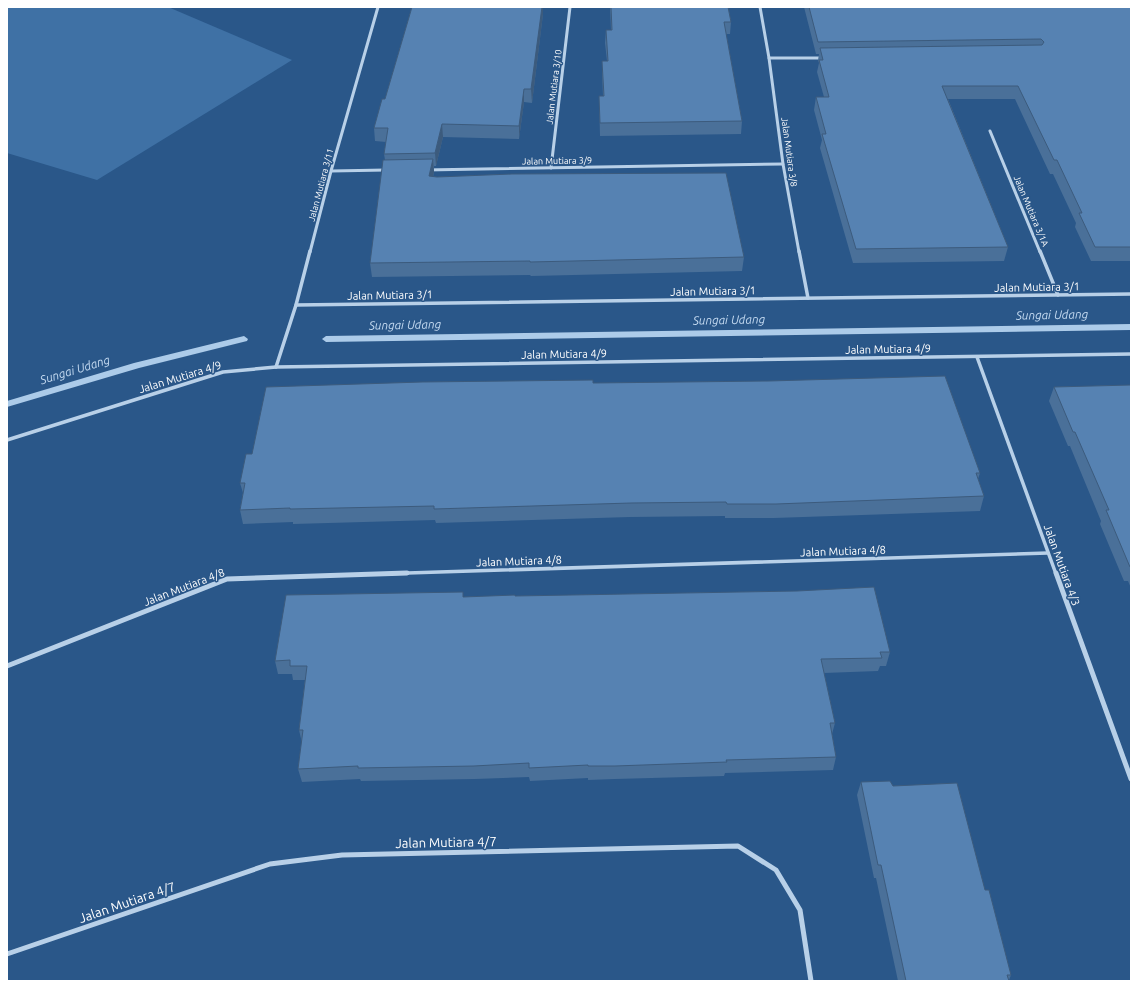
<svg xmlns="http://www.w3.org/2000/svg" width="1138" height="988" font-family="Ubuntu,sans-serif">
<style>
.green{fill:#3f71a5}
.lines{fill:none;stroke-linecap:round;stroke-linejoin:round}
.stream{fill:#accbe9;fill-rule:evenodd}
.street-far2{stroke:#b8d0e8;stroke-width:3}
.street-far1{stroke:#b8d0e8;stroke-width:3.5}
.street{stroke:#b8d0e8;stroke-width:5}
.wall{fill:#4a7099}
.shaded-wall{fill:#3c5b7d}
.building{fill:#5682b2;stroke:#3c5b7d}
.labels{text-anchor:middle;stroke-width:3;stroke-linejoin:round;paint-order:stroke}
.far-street-label{font-size:9px;fill:#fff;stroke:#2a5789}
.street-label{font-size:11px;fill:#fff;stroke:#2a5789}
.water-label{font-size:12px;font-style:italic;fill:#c3d9f0;stroke:#2a5789}
.near-street-label{font-size:13px;fill:#fff;stroke:#2a5789}
</style>
<rect width="100%" height="100%" fill="#2a5789"/>
<path class="green" d="M7 7H168L292 60 97 180 7 153Z"/>
<g class="lines">
<g class="stream">
<path d="M1131 324V330L326 342 322 339 326 336Z"/>
<path d="M244 336 248 339 247 341 139 368 7 407V401L134 363Z"/>
</g>
<g class="street-far2">
<path d="M760 7 769 58 783 164 799 252"/>
<path d="M769 58H824"/>
<path d="M990 131 1040 252"/>
<path d="M551 168 570 7"/>
<path d="M425 170 783 164"/>
<path d="M331 171 386 170"/>
<path d="M310 252 331 171 378 7"/>
</g>
<g class="street-far1">
<path d="M799 251 808 298"/>
<path d="M1040 251 1058 295"/>
<path d="M296 305 1131 294"/>
<path d="M977 357 1056 574"/>
<path d="M276 367 296 305 310 251"/>
<path d="M7 440 223 372 276 367 1131 354"/>
<path d="M376 574 1048 553"/>
</g>
<g class="street">
<path d="M1056 573 1131 779"/>
<path d="M7 666 227 579 407 573"/>
<path d="M7 954 270 864 342 855 738 846 776 870 800 910 811 981"/>
</g>
</g>
<g class="wall">
<path d="M412 7H543V14L532 103 524 102 519 139 443 137 436 166H434V172L433 177 744 257 742 271 531 276 530 275 372 277 370 263 385 160 384 154 386 142 375 141 374 128 385 99Z"/>
<path d="M610 7H728L731 22 730 34H726L742 121 741 134 600 136 599 96H603L602 73V61H607L605 43 606 30H611Z"/>
<path d="M804 7H1131V261H1091L1075 227 1076 223 1053 174H1050L1015 99H948L1008 247 1004 261 853 263 820 148 822 140 814 110 816 97H824L817 72 819 63 818 60 819 54H816Z"/>
<path d="M593 383 980 473 978 479 984 496 980 511 774 518H725V516L630 517 436 523 435 520 293 524V522L243 524 240 510 243 493 240 483 252 454Z"/>
<path d="M1131 385V588L1128 581H1124L1100 524 1101 521 1070 446H1068L1049 401 1054 387Z"/>
<path d="M515 596 890 652 886 666H880L878 671 824 673 835 723 832 734 836 757 833 770 725 773 724 776 615 779 588 780V778L530 781 529 777 475 779 361 781 360 779 302 782 298 769 302 743 299 730 305 680H293L292 674H278L275 661 463 597Z"/>
<path d="M861 782 893 786 985 890 1011 975 1009 980V981H898L876 878H874L857 795Z"/>
</g>
<g class="shaded-wall">
<path d="M541 7H543V14L532 103 531 89Z"/>
<path d="M524 89V102L519 139V126Z"/>
<path d="M442 124 443 137 436 166 435 153Z"/>
<path d="M433 159 434 172 430 190 429 176Z"/>
</g>
<g class="building">
<path d="M412 7H542L531 89H524L519 126 442 124 435 153 384 154 388 128H374L382 99H385Z"/>
<path d="M611 7H728L731 22H724L742 121 600 123 599 96H604L602 61H608L606 30H612Z"/>
<path d="M809 7H1131V247H1095L1079 213H1082L1057 160H1054L1018 86H942L1008 247 856 249 822 134H826L816 97H829L819 60H823L820 48 1042 45 1044 42 1041 39 818 42Z"/>
<path d="M433 159 429 176 437 177 512 174 726 173 744 257 530 262V261L370 263 383 160Z"/>
<path d="M945 376 980 473H976L984 496 776 504H727L726 502 631 503 434 509V506L290 509V508L240 510 245 483H240L246 454H252L266 387 422 382 593 380V383L769 381Z"/>
<path d="M1131 385V567H1130L1106 510H1109L1075 432H1073L1054 387Z"/>
<path d="M874 587 890 652H880L882 658 821 659 835 723H830L836 757 726 760 727 762 615 766H588V765L529 768V763L474 766 358 768V766L298 769 303 730H299L307 666H290V660L275 661 286 595 463 592V597L515 595V596L797 591Z"/>
<path d="M890 781 893 786 957 783 985 890H989L1011 975H1007L1009 981H906L881 865H878L861 782Z"/>
</g>
<g class="labels">
<g class="far-street-label">
<text transform="translate(554 87) rotate(-83)" y="3">Jalan Mutiara 3/10</text>
<text transform="translate(789 152) rotate(82)" y="3">Jalan Mutiara 3/8</text>
<text transform="translate(557 161) rotate(-1)" y="3">Jalan Mutiara 3/9</text>
<text transform="translate(321 185) rotate(-75)" y="3">Jalan Mutiara 3/11</text>
<text transform="translate(1031 211) rotate(67)" y="3">Jalan Mutiara 3/1A</text>
</g>
<g class="street-label">
<text transform="translate(1037 287) rotate(-1)" y="4">Jalan Mutiara 3/1</text>
<text transform="translate(713 291) rotate(-1)" y="4">Jalan Mutiara 3/1</text>
<text transform="translate(390 295) rotate(-1)" y="4">Jalan Mutiara 3/1</text>
<text transform="translate(888 349) rotate(-1)" y="4">Jalan Mutiara 4/9</text>
<text transform="translate(564 354) rotate(-1)" y="4">Jalan Mutiara 4/9</text>
<text transform="translate(180 377) rotate(-17)" y="4">Jalan Mutiara 4/9</text>
<text transform="translate(843 551) rotate(-2)" y="4">Jalan Mutiara 4/8</text>
<text transform="translate(519 561) rotate(-2)" y="4">Jalan Mutiara 4/8</text>
<text transform="translate(1062 565) rotate(70)" y="4">Jalan Mutiara 4/3</text>
<text transform="translate(184 587) rotate(-21)" y="4">Jalan Mutiara 4/8</text>
</g>
<g class="water-label">
<text transform="translate(1052 315) rotate(-1)" y="4">Sungai Udang</text>
<text transform="translate(729 320) rotate(-1)" y="4">Sungai Udang</text>
<text transform="translate(405 325) rotate(-1)" y="4">Sungai Udang</text>
<text transform="translate(75 370) rotate(-17)" y="4">Sungai Udang</text>
</g>
<g class="near-street-label">
<text transform="translate(446 842) rotate(-1)" y="5">Jalan Mutiara 4/7</text>
<text transform="translate(127 902) rotate(-19)" y="5">Jalan Mutiara 4/7</text>
</g>
</g>
<rect width="1138" height="988" fill="none" stroke="#ffffff" stroke-width="16"/>
</svg>
